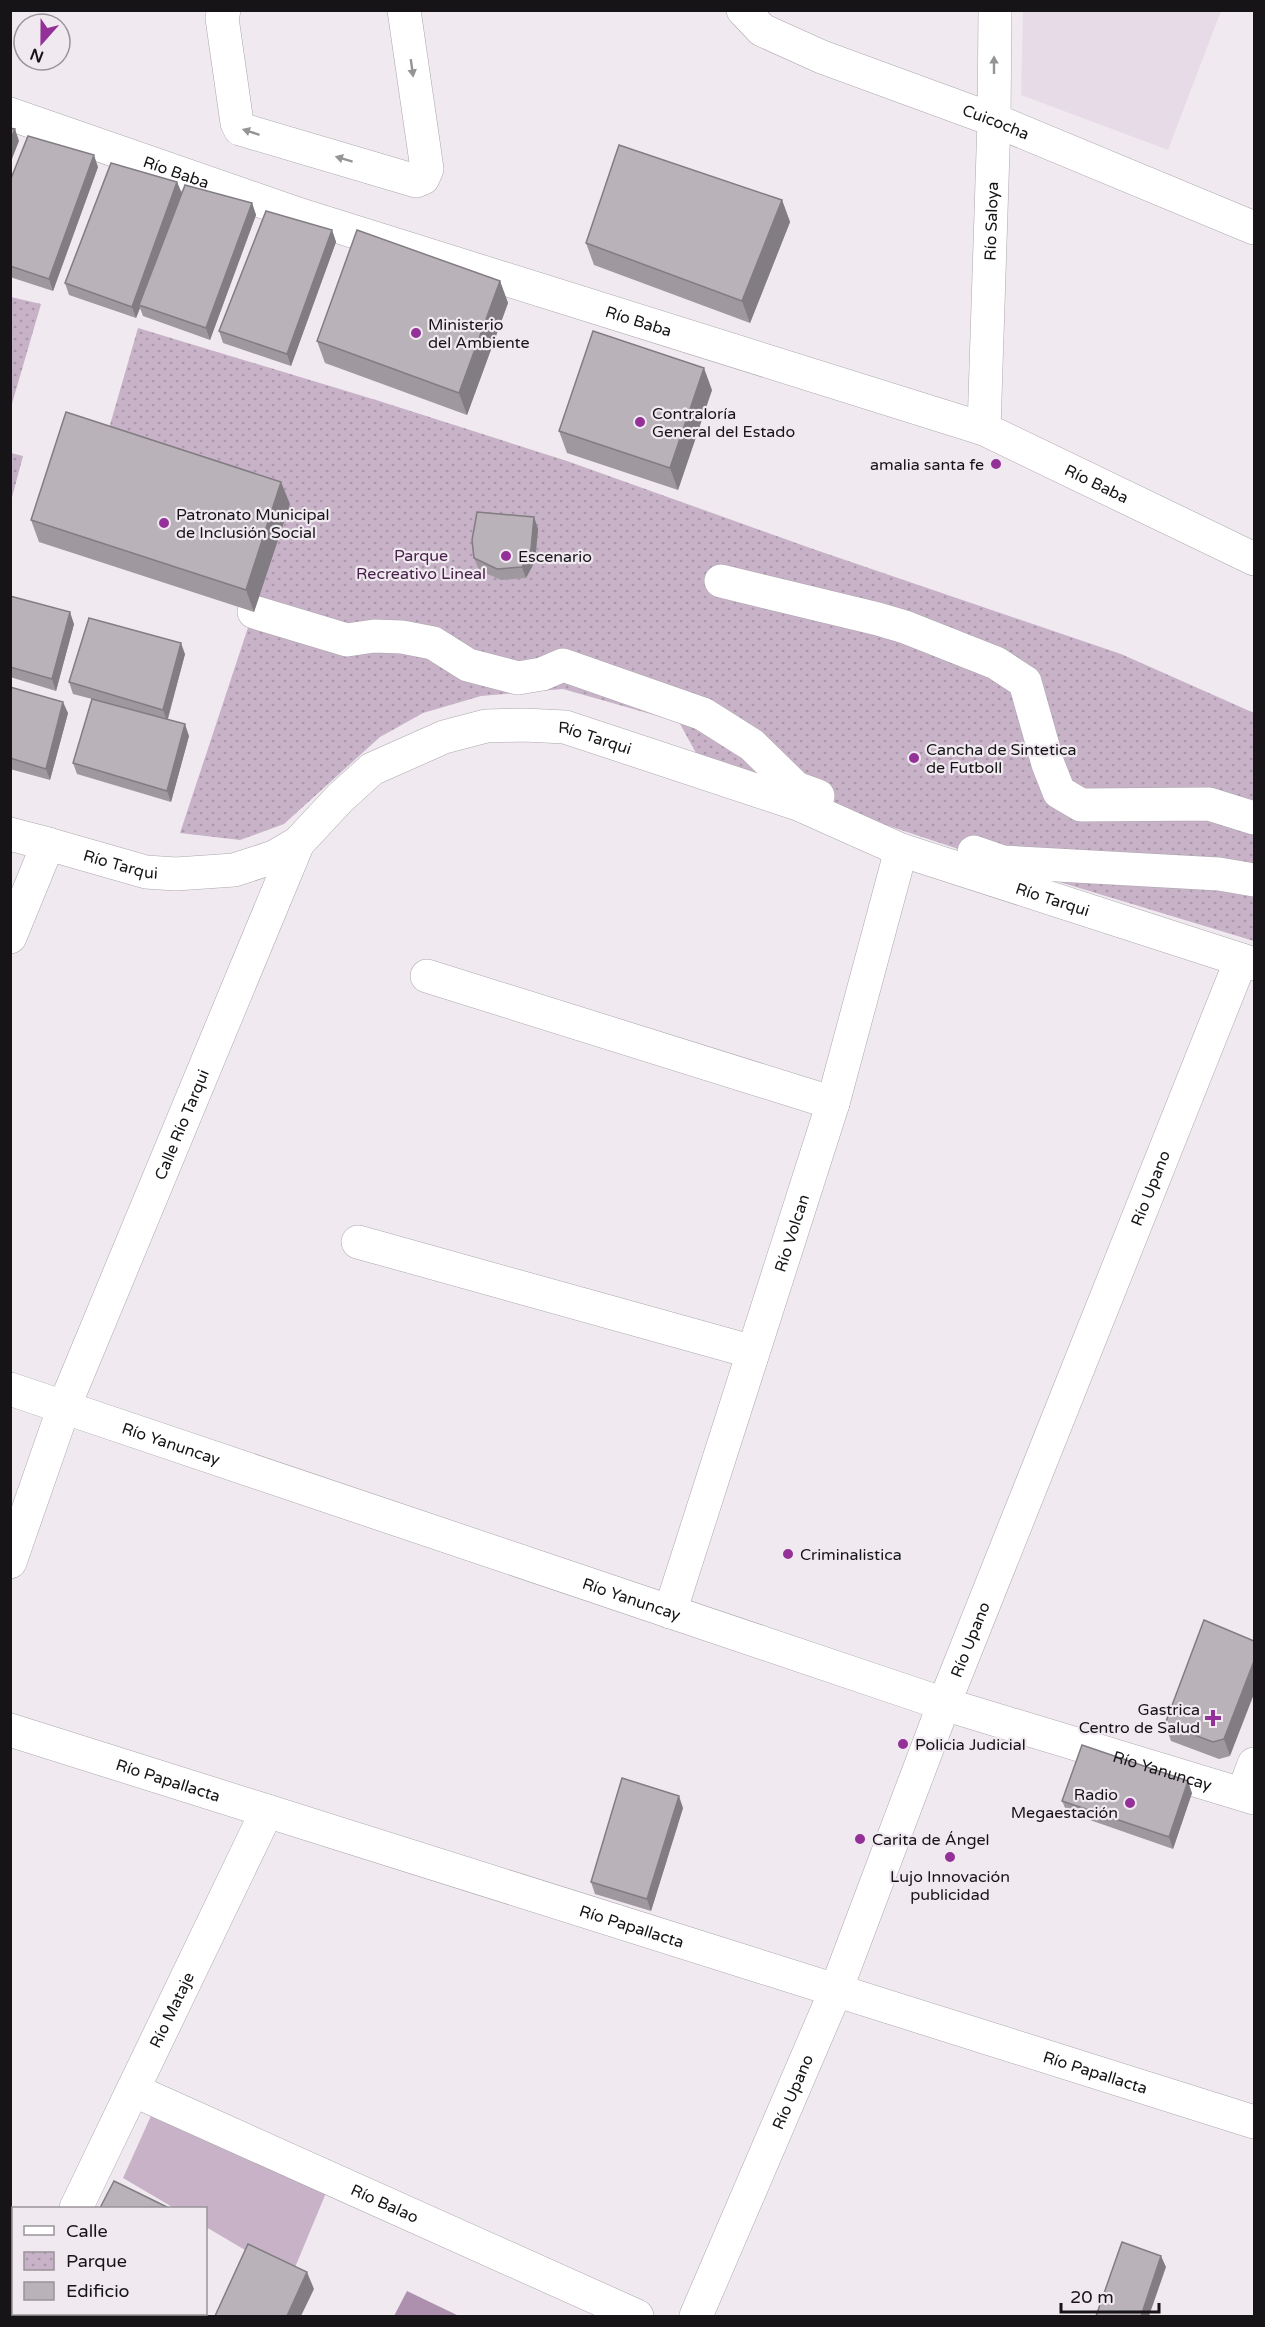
<svg xmlns="http://www.w3.org/2000/svg" width="1265" height="2327" font-family="'Varela Round',sans-serif">
<style>
.built{fill:#e8dbe8}
.grass{fill:#c7b2c7}
.park{fill:url(#park-dots)}
.water{fill:#ad90ae}
.lines{fill:none;stroke-linecap:round;stroke-linejoin:round}
.minor-casing{stroke:#ada7ad;stroke-width:34}
.minor{stroke:#fff;stroke-width:33}
.wall{fill:#9f999f}
.shaded-wall{fill:#827d82}
.building{fill:#b9b2b9;stroke:#827d82;stroke-width:1.5}
.oneway{fill:#969596}
.poi-dot{fill:#933198;stroke:#f0eaf0;stroke-width:2}
.labels{text-anchor:middle;stroke-width:4.5;stroke-linejoin:round;paint-order:stroke}
.street-label{font-size:16px;fill:#161416;stroke:#f0eaf0}
.poi-label{font-size:16px;fill:#161416;stroke:#f0eaf0;text-anchor:start}
.park-label{font-size:16px;fill:#482149;stroke:#f0eaf0}
</style>
<defs>
<pattern id="park-dots" width="8" height="8" patternUnits="userSpaceOnUse" patternTransform="scale(1.5)"><rect width="8" height="8" fill="#c7b2c7"/><path d="M2 2h.1M6 6h.1" fill="none" stroke="#aa98aa" stroke-width="1.8" stroke-linecap="round"/></pattern>
</defs>
<rect width="100%" height="100%" fill="#f0eaf0"/>
<path class="built" d="M1023 11H1221L1168 150 1021 95Z"/>
<path class="grass" d="M155 2107 326 2193 291 2277 206 2227V2208H174L123 2178Z"/>
<g class="park">
<path d="M11 297 41 304 11 407 10 297Z"/>
<path d="M138 328 376 400 567 461 813 549 1121 654 1254 713V941L1043 877 702 764 679 722 563 689 481 696 423 713 380 737 284 824 240 840 180 833 289 504 105 442Z"/>
<path d="M11 453 23 456 11 501 10 453Z"/>
</g>
<path class="water" d="M407 2291 459 2316H394Z"/>
<g class="lines">
<g class="minor-casing">
<g id="minor">
<path d="M224 10 222 18 237 123 240 129 416 181 423 178 427 169 404 10"/>
<path id="s1" d="M743 10 762 30 822 57 994 120 1254 228"/>
<path id="s2" d="M10 114 301 215 984 429 1254 559"/>
<path id="s3" d="M984 429 994 120 995 10"/>
<path d="M721 581 878 619 905 627 996 663 1025 682 1048 764 1059 792 1081 805 1209 804 1254 818"/>
<path d="M254 612 347 640 374 636 402 637 433 643 468 665 518 678 542 674 563 665 703 714 752 745 796 788 818 796"/>
<path d="M10 834 48 844"/>
<path d="M974 852 1003 862 1219 874 1254 880"/>
<path id="s4" d="M10 937 48 844 146 872 176 874 234 870 274 857 298 843 340 798 372 769 444 737 486 726 524 725 565 727 798 804 901 850 1254 964"/>
<path d="M427 976 833 1103"/>
<path d="M358 1242 753 1352"/>
<path id="s5" d="M10 1389 944 1704 1254 1798"/>
<path id="s6" d="M10 1562 64 1407 298 843"/>
<path id="s7" d="M670 1612 833 1103 901 850"/>
<path id="s8" d="M10 1730 1254 2122"/>
<path d="M1243 1794 1254 1764"/>
<path id="s9" d="M133 2090 637 2316"/>
<path id="s10" d="M76 2208 267 1811"/>
<path d="M24 2316 26 2314"/>
<path id="s11" d="M696 2316 836 1990 944 1704 1241 960"/>
</g>
</g>
<use href="#minor" class="minor"/>
</g>
<g class="wall">
<path d="M98 167 53 291 10 277V181Z"/>
<path d="M177 182 182 194 252 203 256 215 210 340 143 316 140 308 136 318 69 295 65 283Z"/>
<path d="M782 200 790 222 750 323 594 265 586 243Z"/>
<path d="M332 230 336 242 291 366 223 343 219 331Z"/>
<path d="M500 281 508 303 467 415 325 363 317 341Z"/>
<path d="M712 390 678 490 567 453 559 431Z"/>
<path d="M290 504 254 612 39 542 31 520Z"/>
<path d="M534 517 538 529 535 561 526 578 501 580 479 570 474 558Z"/>
<path d="M10 596 74 624 56 691 10 677Z"/>
<path d="M185 654 168 719 189 736 171 802 77 774 73 763 92 699 73 694 69 682Z"/>
<path d="M10 687 68 713 50 780 10 769Z"/>
<path d="M1204 1620 1230 1756 1219 1759 1171 1741 1165 1724Z"/>
<path d="M1192 1793 1173 1849 1067 1812 1062 1801Z"/>
<path d="M683 1808 651 1911 595 1894 591 1882Z"/>
</g>
<g class="shaded-wall">
<path d="M15 129 19 141 10 164V141Z"/>
<path d="M94 155 98 167 53 291 49 279Z"/>
<path d="M177 182 182 194 139 305 140 308 136 318 132 307Z"/>
<path d="M782 200 790 222 750 323 742 301Z"/>
<path d="M252 203 256 215 210 340 206 328Z"/>
<path d="M332 230 336 242 291 366 287 354Z"/>
<path d="M500 281 508 303 467 415 459 393Z"/>
<path d="M704 368 712 390 678 490 670 468Z"/>
<path d="M281 482 290 504 254 612 246 590Z"/>
<path d="M534 517 538 529 535 561 526 578 522 567Z"/>
<path d="M70 612 74 624 56 691 52 679Z"/>
<path d="M181 643 185 654 167 721 163 710Z"/>
<path d="M63 702 68 713 50 780 46 769Z"/>
<path d="M185 724 189 736 171 802 167 791Z"/>
<path d="M1254 1661V1694L1230 1756 1224 1739Z"/>
<path d="M1188 1781 1192 1793 1173 1849 1169 1837Z"/>
<path d="M679 1796 683 1808 651 1911 647 1899Z"/>
<path d="M14 2256V2286L10 2293V2263Z"/>
<path d="M1161 2256 1166 2267 1149 2316H1141Z"/>
<path d="M307 2272 314 2289 301 2316H287Z"/>
</g>
<g class="building">
<path d="M10 128 15 129 10 141Z"/>
<path d="M28 136 94 155 49 279 10 266V181Z"/>
<path d="M619 145 782 200 742 301 586 243Z"/>
<path d="M111 163 177 182 132 307 65 283Z"/>
<path d="M185 185 252 203 206 328 139 305Z"/>
<path d="M266 211 332 230 287 354 219 331Z"/>
<path d="M357 230 500 281 459 393 317 341Z"/>
<path d="M593 331 704 368 670 468 559 431Z"/>
<path d="M66 412 281 482 246 590 31 520Z"/>
<path d="M477 512 534 517 531 549 522 567 497 569 474 558 472 540Z"/>
<path d="M10 596 70 612 52 679 10 667Z"/>
<path d="M89 618 181 643 163 710 69 682Z"/>
<path d="M10 687 63 702 46 769 10 758Z"/>
<path d="M92 699 185 724 167 791 73 763Z"/>
<path d="M1204 1620 1254 1641V1661L1224 1739 1213 1742 1165 1724Z"/>
<path d="M1082 1745 1188 1781 1169 1837 1062 1801Z"/>
<path d="M622 1778 679 1796 647 1899 591 1882Z"/>
<path d="M114 2181 169 2208H100Z"/>
<path d="M10 2216 14 2217V2256L10 2263Z"/>
<path d="M1122 2242 1161 2256 1141 2316H1096Z"/>
<path d="M248 2244 307 2272 287 2316H215Z"/>
</g>
<defs><path id="oneway-solid" d="M-6-.8H1V-3.2L6.5 0L1 3.2V.8H-6Z" transform="scale(1.5)"/></defs>
<g class="oneway">
<use href="#oneway-solid" transform="translate(994 65) rotate(-90)"/>
<use href="#oneway-solid" transform="translate(412 68) rotate(82)"/>
<use href="#oneway-solid" transform="translate(251 132) rotate(-162)"/>
<use href="#oneway-solid" transform="translate(344 159) rotate(-163)"/>
</g>
<g class="poi-dot">
<circle cx="416" cy="333" r="6"/>
<circle cx="640" cy="422" r="6"/>
<circle cx="996" cy="464" r="6"/>
<circle cx="164" cy="523" r="6"/>
<circle cx="506" cy="556" r="6"/>
<circle cx="914" cy="758" r="6"/>
<circle cx="788" cy="1554" r="6"/>
<path d="M1210 1709h6v6h6v6h-6v6h-6v-6h-6v-6h6z"/>
<circle cx="903" cy="1744" r="6"/>
<circle cx="1130" cy="1803" r="6"/>
<circle cx="860" cy="1839" r="6"/>
<circle cx="950" cy="1857" r="6"/>
</g>
<g class="labels">
<g class="street-label">
<text dy="6" stroke="none"><textPath href="#s1" startOffset="279">Cuicocha</textPath></text>
<text dy="6" stroke="none"><textPath href="#s2" startOffset="176">Río Baba</textPath></text>
<text dy="6" stroke="none"><textPath href="#s3" startOffset="208">Río Saloya</textPath></text>
<text dy="6" stroke="none"><textPath href="#s2" startOffset="662">Río Baba</textPath></text>
<text dy="6" stroke="none"><textPath href="#s2" startOffset="1149">Río Baba</textPath></text>
<text dy="6" stroke="none"><textPath href="#s4" startOffset="698">Río Tarqui</textPath></text>
<text dy="6" stroke="none"><textPath href="#s4" startOffset="176">Río Tarqui</textPath></text>
<text dy="6" stroke="none"><textPath href="#s4" startOffset="1184">Río Tarqui</textPath></text>
<text dy="6" stroke="none"><textPath href="#s6" startOffset="470">Calle Río Tarqui</textPath></text>
<text dy="6" stroke="none"><textPath href="#s11" startOffset="1216">Río Upano</textPath></text>
<text dy="6" stroke="none"><textPath href="#s7" startOffset="398">Río Volcan</textPath></text>
<text dy="6" stroke="none"><textPath href="#s5" startOffset="170">Río Yanuncay</textPath></text>
<text dy="6" stroke="none"><textPath href="#s5" startOffset="656">Río Yanuncay</textPath></text>
<text dy="6" stroke="none"><textPath href="#s11" startOffset="730">Río Upano</textPath></text>
<text dy="6" stroke="none"><textPath href="#s5" startOffset="1214">Río Yanuncay</textPath></text>
<text dy="6" stroke="none"><textPath href="#s8" startOffset="166">Río Papallacta</textPath></text>
<text dy="6" stroke="none"><textPath href="#s8" startOffset="652">Río Papallacta</textPath></text>
<text dy="6" stroke="none"><textPath href="#s10" startOffset="220">Río Mataje</textPath></text>
<text dy="6" stroke="none"><textPath href="#s8" startOffset="1138">Río Papallacta</textPath></text>
<text dy="6" stroke="none"><textPath href="#s11" startOffset="244">Río Upano</textPath></text>
<text dy="6" stroke="none"><textPath href="#s9" startOffset="276">Río Balao</textPath></text>
</g>
<g class="poi-label">
<text x="428" y="330">Ministerio<tspan x="428" dy="18">del Ambiente</tspan></text>
<text x="652" y="419">Contraloría<tspan x="652" dy="18">General del Estado</tspan></text>
<text x="984" y="470" text-anchor="end">amalia santa fe</text>
<text x="176" y="520">Patronato Municipal<tspan x="176" dy="18">de Inclusión Social</tspan></text>
<text x="518" y="562">Escenario</text>
<text x="926" y="755">Cancha de Sintetica<tspan x="926" dy="18">de Futboll</tspan></text>
<text x="800" y="1560">Criminalistica</text>
<text x="1200" y="1715" text-anchor="end">Gastrica<tspan x="1200" dy="18">Centro de Salud</tspan></text>
<text x="915" y="1750">Policia Judicial</text>
<text x="1118" y="1800" text-anchor="end">Radio<tspan x="1118" dy="18">Megaestación</tspan></text>
<text x="872" y="1845">Carita de Ángel</text>
<text x="950" y="1882" text-anchor="middle">Lujo Innovación<tspan x="950" dy="18">publicidad</tspan></text>
</g>
<g class="park-label">
<text x="421" y="561">Parque<tspan x="421" dy="18">Recreativo Lineal</tspan></text>
</g>
</g>
<rect width="1265" height="2327" fill="none" stroke="#161416" stroke-width="24"/>
<rect x="12" y="2207" width="195" height="108" fill="#f0eaf0" stroke="#999499" stroke-width="1.5"/>
<rect x="24" y="2226" width="30" height="9" fill="#ffffff" stroke="#999499" stroke-width="1.5"/>
<text x="66" y="2237" font-size="18" fill="#161416">Calle</text>
<rect x="24" y="2252" width="30" height="18" fill="url(#park-dots)" stroke="#999499" stroke-width="1.5"/>
<text x="66" y="2267" font-size="18" fill="#161416">Parque</text>
<rect x="24" y="2282" width="30" height="18" fill="#b9b2b9" stroke="#999499" stroke-width="1.5"/>
<text x="66" y="2297" font-size="18" fill="#161416">Edificio</text>
<g transform="translate(42 42) rotate(201)"><circle r="28" fill="#f0eaf0" stroke="#999499" stroke-width="1.5"/>
<path d="M0-4.5L10 22L0 15L-10 22Z" fill="#933198"/>
<text y="-9" font-size="16" font-weight="bold" text-anchor="middle" fill="#161416">N</text>
</g>
<path d="M1061 2303v9h98v-9" fill="none" stroke="#161416" stroke-width="3"/>
<text x="1070" y="2303" font-size="18" fill="#161416" stroke="#f0eaf0" stroke-width="4.5" paint-order="stroke">20 m</text>
</svg>
